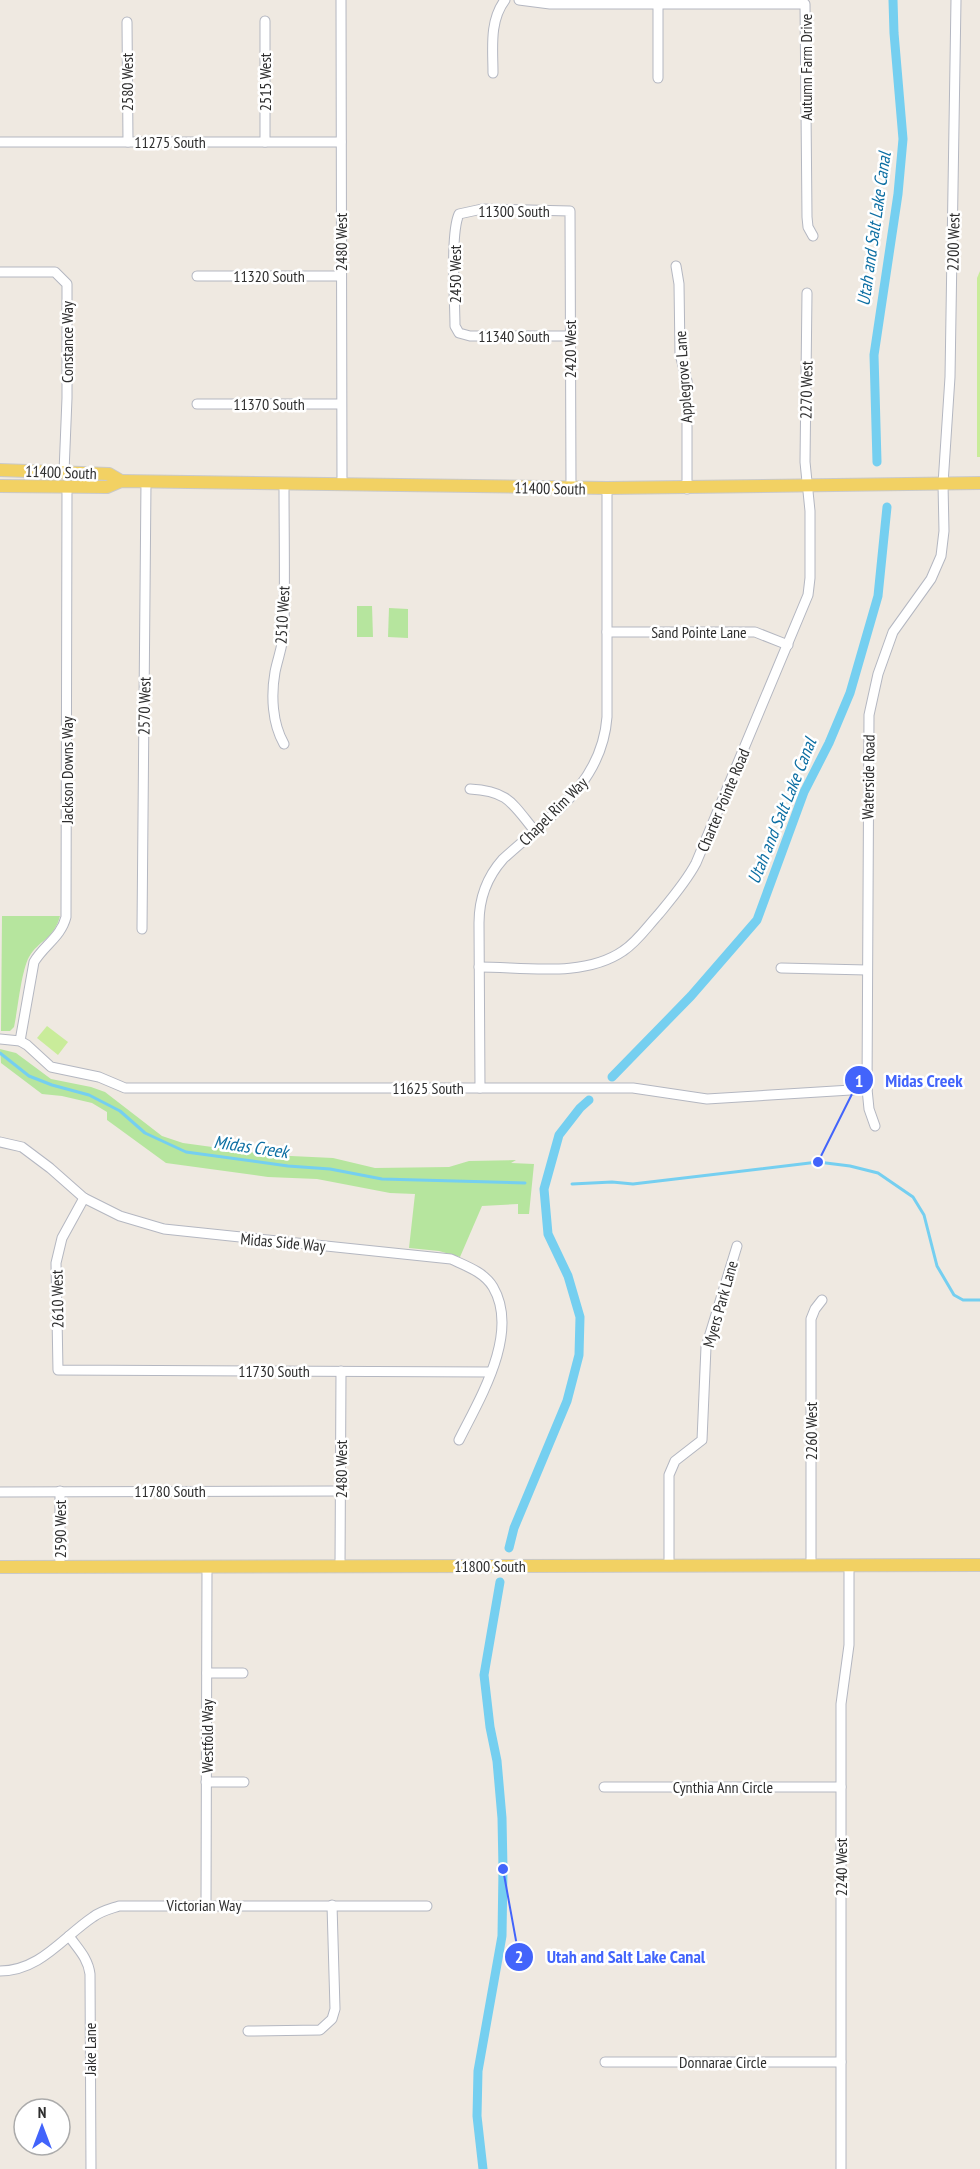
<svg xmlns="http://www.w3.org/2000/svg" width="980" height="2169" font-family="'PT Sans Narrow',sans-serif">
<style>
.green{fill:#b6e59e}
.pitch{fill:#c9ec9a}
.lines{fill:none;stroke-linecap:round;stroke-linejoin:round}
.stream{stroke:#75cff0;stroke-width:3}
.canal{stroke:#75cff0;stroke-width:9}
.minor-casing{stroke:#b4b7c1;stroke-width:11}
.major-casing{stroke:#c9c9c9;stroke-width:14}
.minor{stroke:#fff;stroke-width:9}
.major{stroke:#f2d163;stroke-width:12}
.labels{text-anchor:middle;stroke-width:5;stroke-linejoin:round;paint-order:stroke}
.street-label{font-size:16px;fill:#2e2e2e;stroke:#fff}
.water-label{font-size:18px;font-style:italic;fill:#0d6fa3;stroke:#fff}
.leader{fill:none;stroke:#4264fb;stroke-width:2}
.callout-dot{fill:#4264fb;stroke:#fff;stroke-width:2}
.mark-label{font-size:18px;text-anchor:middle;font-weight:bold;fill:#fff}
.callout-label{font-size:18px;text-anchor:middle;font-weight:bold;fill:#4264fb;stroke:#fff;stroke-width:5;stroke-linejoin:round;paint-order:stroke}
</style>
<rect width="100%" height="100%" fill="#efe9e1"/>
<g class="green">
<path d="M357 606H372L373 637H357Z"/>
<path d="M389 608 408 609V638L388 637Z"/>
<path d="M2 916H60C54 939 39 940 29 957 21 972 18 1009 14 1027L10 1031H1Z"/>
<path d="M0 1049 16 1053 51 1079 91 1087 105 1092 162 1136 183 1143 270 1155 333 1158 375 1168 449 1167 469 1161 516 1160 511 1163 534 1164 529 1214H518V1204L482 1206 460 1257 439 1251 409 1248 415 1194 390 1193 317 1179 268 1177 166 1163 107 1120V1112L92 1103 62 1096 42 1094 1 1063Z"/>
</g>
<g class="pitch">
<path d="M980 271V457H977V278Z"/>
<path d="M47 1026 68 1042 58 1055 37 1038Z"/>
</g>
<g class="lines">
<g class="stream">
<path d="M0 1053 29 1076 52 1085 89 1095 120 1111 145 1133 186 1152 288 1166 330 1169 382 1179 525 1183"/>
<path d="M572 1184 612 1182 633 1184 818 1162 850 1166 878 1173 913 1197 924 1215 937 1266 954 1295 963 1300H980"/>
</g>
<g class="canal">
<path d="M877 462 874 355 898 194 903 139 894 33 893 0"/>
<path d="M612 1077 691 996 757 920 804 792 829 743 850 693 878 596 887 507"/>
<path d="M509 1548 514 1528 567 1401 579 1355 580 1317 568 1276 548 1234 544 1189 559 1135 580 1108 589 1100"/>
<path d="M483 2169 477 2116 478 2071 502 1936 503 1869 502 1818 497 1761 490 1727 484 1675 500 1582"/>
</g>
<g class="minor-casing">
<g id="minor">
<path d="M341 0 342 484"/>
<path d="M519 0 550 4H805L807 217 808 227 813 236"/>
<path d="M265 21V142"/>
<path d="M127 22 128 142"/>
<path d="M493 73C493 49 489 21 505 0"/>
<path d="M658 78V4"/>
<path d="M0 142H341"/>
<path d="M676 266 679 284 680 354 687 381V489"/>
<path d="M0 272H55L67 284V398L64 472"/>
<path d="M197 276H341"/>
<path d="M570 336H470L459 333 455 326C455 301 450 234 459 214L482 209 570 211 571 488"/>
<path d="M197 404H341"/>
<path d="M284 484C284 531 285 579 284 627 284 643 278 657 275 672 271 695 272 723 284 744"/>
<path d="M607 632H755L788 645"/>
<path d="M470 789C508 791 512 803 534 830"/>
<path d="M142 929 146 482"/>
<path d="M479 967C524 967 584 978 623 951 637 942 647 927 658 915 672 898 686 882 696 863L808 595 810 578V511L805 462 807 293"/>
<path d="M781 968 867 970"/>
<path d="M0 1039 20 1041 27 1045 51 1067 99 1077 125 1088H633L707 1099 867 1089"/>
<path d="M20 1041 34 962C44 945 61 937 66 917L67 487"/>
<path d="M480 1088 479 923C479 898 487 877 503 859 549 817 602 784 607 717V488"/>
<path d="M875 1126 869 1109 867 1089 869 715 878 674 893 632 931 579 941 556 944 531 943 484 950 377 956 0"/>
<path d="M0 1142 22 1147 50 1168 84 1198 120 1216 164 1229 451 1259C466 1266 484 1272 493 1287 520 1333 480 1398 459 1440"/>
<path d="M84 1198 62 1238 56 1263 58 1370 491 1372"/>
<path d="M60 1491V1567"/>
<path d="M0 1492 341 1491"/>
<path d="M669 1565V1475L675 1461 702 1440 706 1347 737 1246"/>
<path d="M340 1566 341 1371"/>
<path d="M811 1566V1319L815 1309 822 1300"/>
<path d="M207 1673H243"/>
<path d="M206 1782H244"/>
<path d="M604 1787H841"/>
<path d="M206 1905 207 1567"/>
<path d="M69 1936C78 1949 88 1958 90 1974L91 2169"/>
<path d="M0 1971C40 1971 63 1937 93 1917 101 1911 110 1909 119 1906H427"/>
<path d="M248 2031 320 2030 332 2019 335 2009 332 1905"/>
<path d="M605 2062H841"/>
<path d="M841 2169V1704L849 1645V1566"/>
</g>
</g>
<g class="major-casing">
<g id="major">
<path d="M0 470 109 474 121 481"/>
<path d="M0 486 107 487 121 481 607 488 980 483"/>
<path d="M0 1567 980 1565"/>
</g>
</g>
<use href="#minor" class="minor"/>
<use href="#major" class="major"/>
</g>
<g class="labels">
<g class="street-label">
<text transform="translate(806 67) rotate(-90)" y="6">Autumn Farm Drive</text>
<text transform="translate(127 82) rotate(-90)" y="6">2580 West</text>
<text transform="translate(265 82) rotate(-90)" y="6">2515 West</text>
<text x="170" y="148">11275 South</text>
<text x="514" y="217">11300 South</text>
<text transform="translate(341 242) rotate(-90)" y="6">2480 West</text>
<text transform="translate(953 242) rotate(-89)" y="6">2200 West</text>
<text transform="translate(455 274) rotate(-90)" y="6">2450 West</text>
<text x="269" y="282">11320 South</text>
<text x="514" y="342">11340 South</text>
<text transform="translate(67 342) rotate(-90)" y="6">Constance Way</text>
<text transform="translate(570 349) rotate(-90)" y="6">2420 West</text>
<text transform="translate(683 377) rotate(-94)" y="6">Applegrove Lane</text>
<text transform="translate(806 390) rotate(-89)" y="6">2270 West</text>
<text x="269" y="410">11370 South</text>
<text transform="translate(61 472) rotate(2)" y="6">11400 South</text>
<text transform="translate(550 488) rotate(1)" y="6">11400 South</text>
<text transform="translate(282 615) rotate(-87)" y="6">2510 West</text>
<text x="699" y="638">Sand Pointe Lane</text>
<text transform="translate(144 706) rotate(-89)" y="6">2570 West</text>
<text transform="translate(67 770) rotate(-90)" y="6">Jackson Downs Way</text>
<text transform="translate(868 777) rotate(-89)" y="6">Waterside Road</text>
<text transform="translate(723 800) rotate(-67)" y="6">Charter Pointe Road</text>
<text transform="translate(553 811) rotate(-45)" y="6">Chapel Rim Way</text>
<text x="428" y="1094">11625 South</text>
<text transform="translate(283 1242) rotate(5)" y="6">Midas Side Way</text>
<text transform="translate(57 1299) rotate(-91)" y="6">2610 West</text>
<text transform="translate(720 1304) rotate(-74)" y="6">Myers Park Lane</text>
<text x="274" y="1377">11730 South</text>
<text transform="translate(811 1431) rotate(-90)" y="6">2260 West</text>
<text transform="translate(341 1469) rotate(-90)" y="6">2480 West</text>
<text x="170" y="1497">11780 South</text>
<text transform="translate(60 1529) rotate(-90)" y="6">2590 West</text>
<text x="490" y="1572">11800 South</text>
<text transform="translate(207 1736) rotate(-90)" y="6">Westfold Way</text>
<text x="723" y="1793">Cynthia Ann Circle</text>
<text transform="translate(841 1867) rotate(-90)" y="6">2240 West</text>
<text x="204" y="1911">Victorian Way</text>
<text transform="translate(90 2049) rotate(-90)" y="6">Jake Lane</text>
<text x="723" y="2068">Donnarae Circle</text>
</g>
<g class="water-label">
<text transform="translate(874 229) rotate(-82)" y="6">Utah and Salt Lake Canal</text>
<text transform="translate(782 811) rotate(-68)" y="6">Utah and Salt Lake Canal</text>
<text transform="translate(251 1147) rotate(8)" y="6">Midas Creek</text>
</g>
</g>
<path class="leader" d="M818 1162L859 1080M503 1869L519 1957"/>
<g class="callout-dot">
<circle cx="818" cy="1162" r="6"/>
<circle cx="503" cy="1869" r="6"/>
<circle cx="859" cy="1080" r="15"/>
<circle cx="519" cy="1957" r="15"/>
</g>
<g class="mark-label">
<text x="859" y="1087">1</text>
<text x="519" y="1963">2</text>
</g>
<g class="callout-label">
<text x="924" y="1087">Midas Creek</text>
<text x="626" y="1963">Utah and Salt Lake Canal</text>
</g>
<g transform="translate(42 2127)"><circle r="28" fill="#ffffff" stroke="#ababab" stroke-width="1.5"/>
<path d="M0-4.5L10 22L0 15L-10 22Z" fill="#4264fb"/>
<text y="-9" font-size="16" font-weight="bold" text-anchor="middle" fill="#2e2e2e">N</text>
</g>
</svg>
